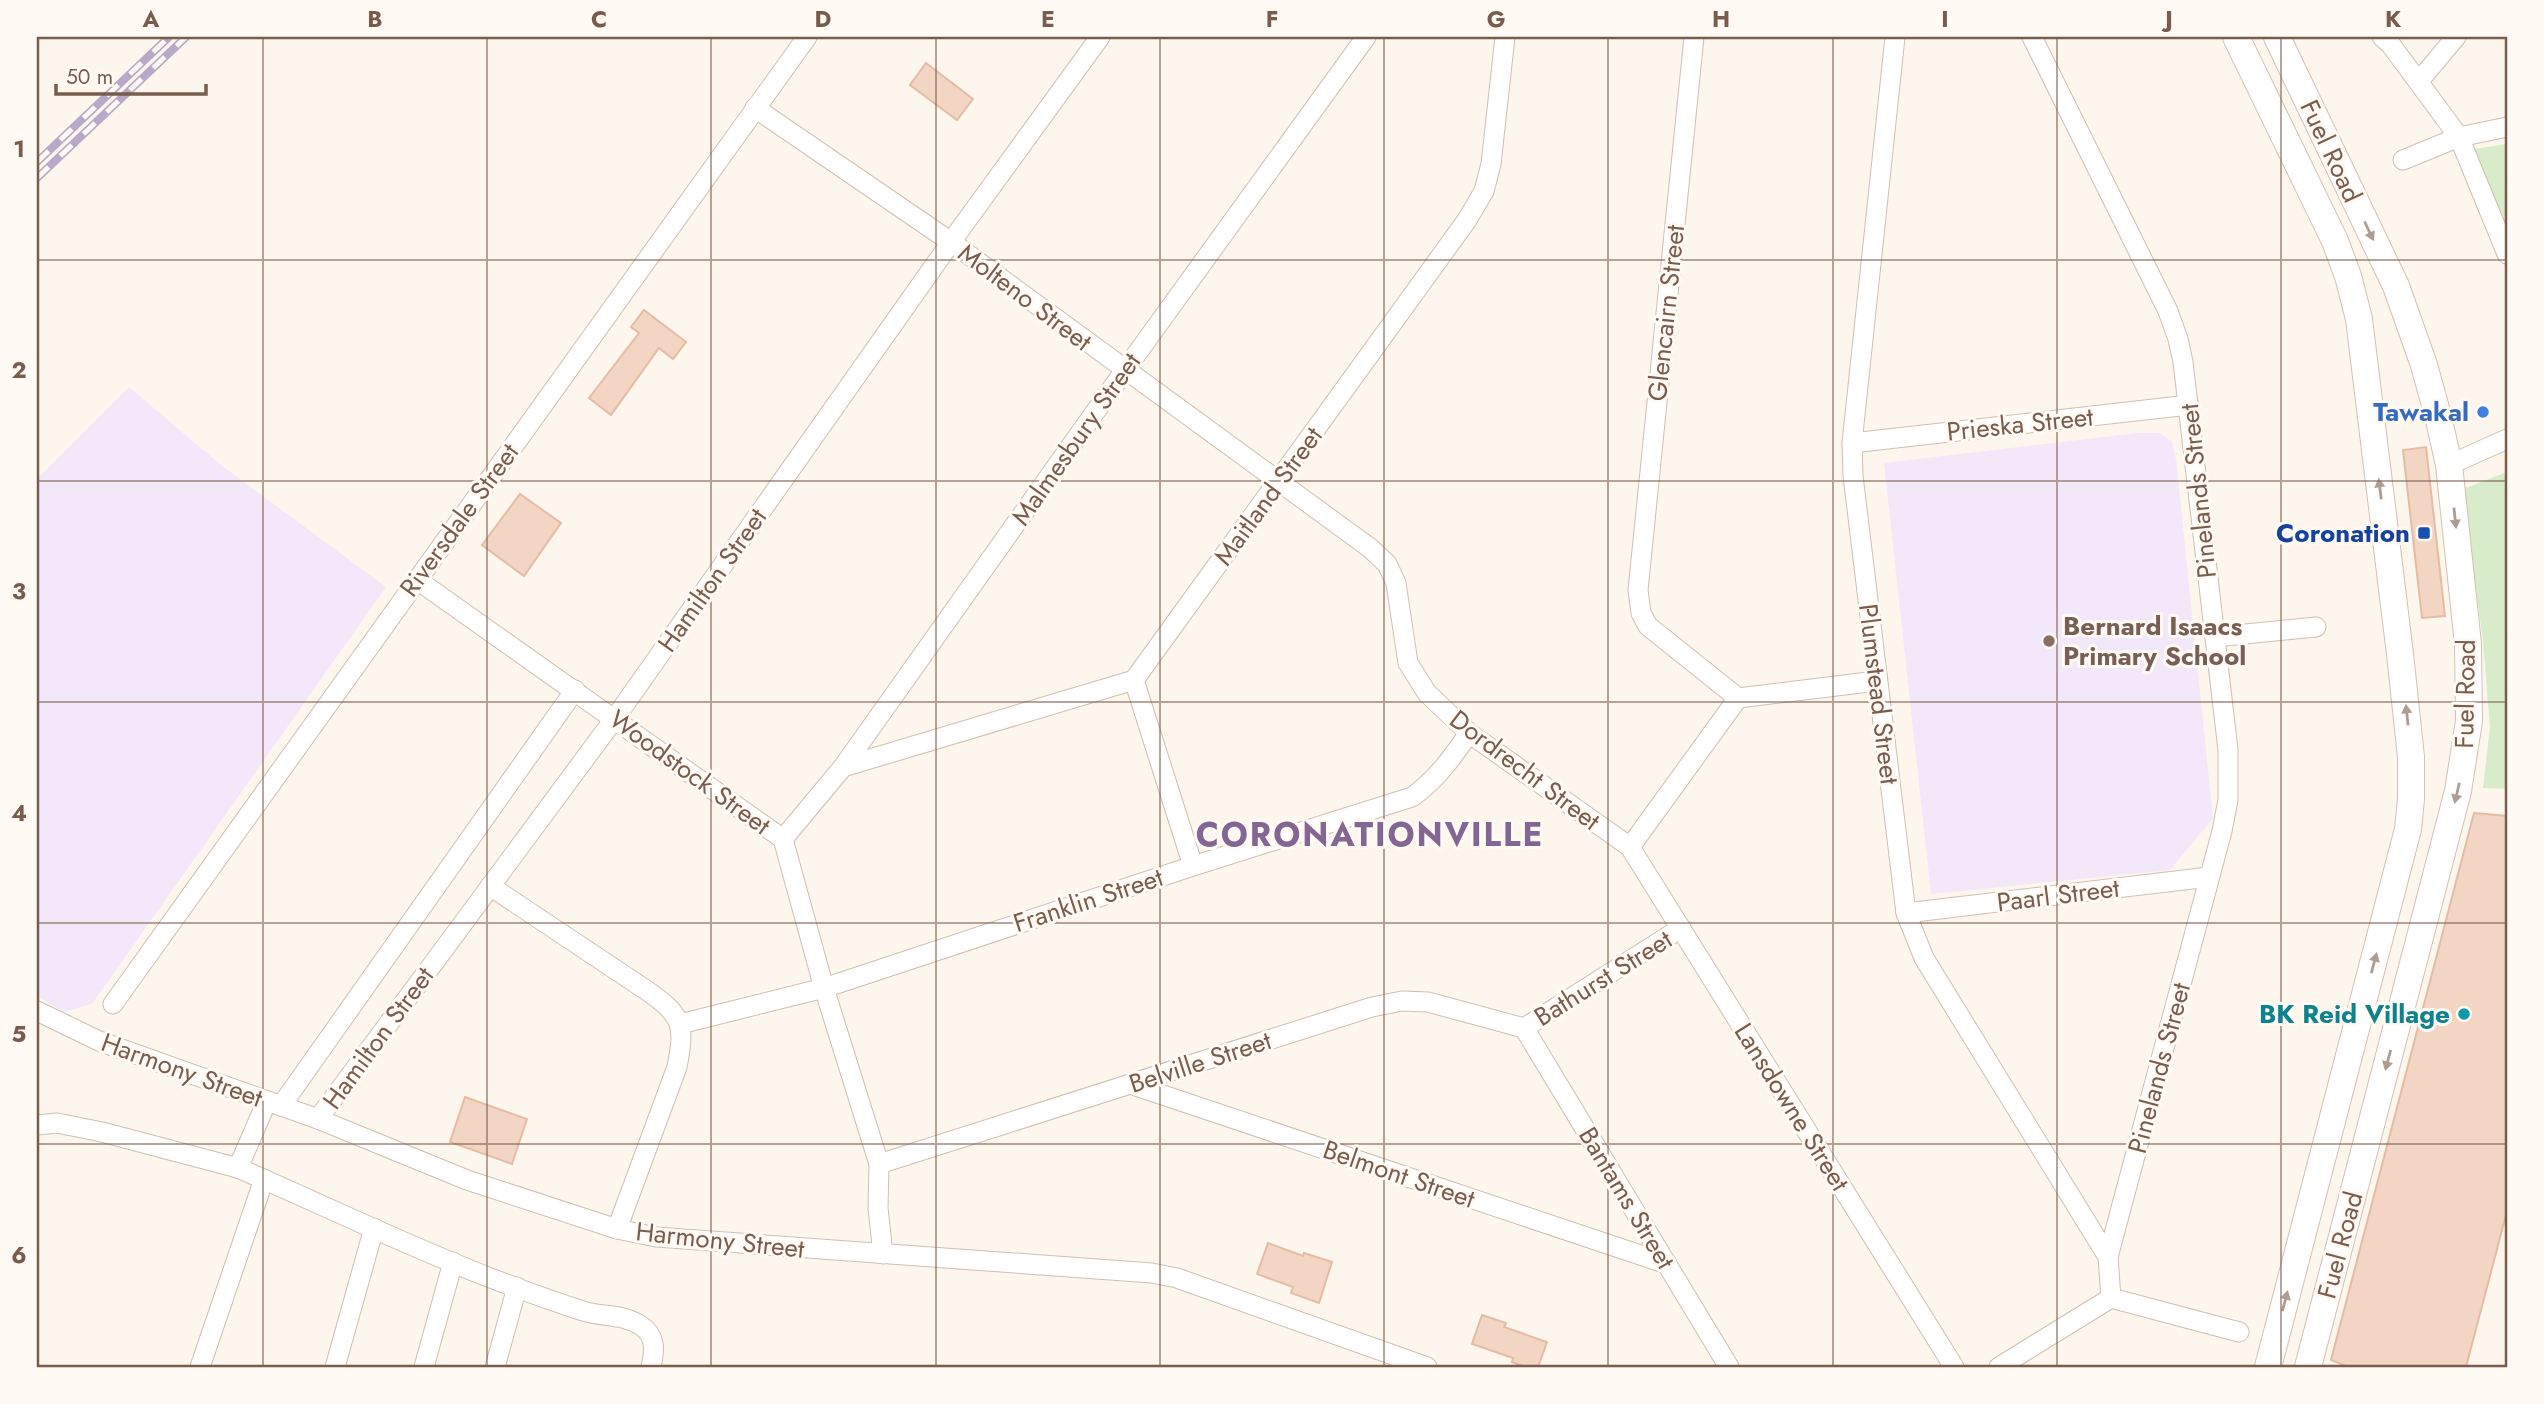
<svg xmlns="http://www.w3.org/2000/svg" width="2544" height="1404" font-family="Jost,sans-serif">
<style>
.education{fill:#f3e8fa}
.green{fill:#d8ecc9}
.building{fill:#f3d5c3;stroke:#e6bba3;stroke-width:2}
.lines{fill:none;stroke-linecap:round;stroke-linejoin:round}
.minor-casing{stroke:#d1beb0;stroke-width:21}
.secondary-casing{stroke:#d6c0b0;stroke-width:28}
.minor{stroke:#fff;stroke-width:19}
.secondary{stroke:#fff;stroke-width:26}
.rail-casing{stroke:#b9a8c9;stroke-width:8}
.rail{stroke:#fffaf3;stroke-width:5;stroke-dasharray:16;stroke-linecap:butt}
.oneway{fill:#af9d94}
.grid{fill:none;stroke:#7a5c4d;stroke-width:2;stroke-opacity:0.55}
.shop-dot{fill:#3f7fe0;stroke:#fffaf3;stroke-width:2.5}
.transit-dot{fill:#1a4fb4;stroke:#fffaf3;stroke-width:2.5}
.education-dot{fill:#8d6e63;stroke:#fffaf3;stroke-width:2.5}
.culture-dot{fill:#0f9aa8;stroke:#fffaf3;stroke-width:2.5}
.labels{text-anchor:middle;stroke-width:6;stroke-linejoin:round;paint-order:stroke}
.street-label{font-size:26px;fill:#7a5c4d;stroke:#fffaf3}
.shop-label{font-size:26px;font-weight:bold;fill:#366cbe;stroke:#fffaf3;text-anchor:end}
.transit-label{font-size:26px;font-weight:bold;fill:#164399;stroke:#fffaf3;text-anchor:end}
.education-label{font-size:26px;font-weight:bold;fill:#785e54;stroke:#fffaf3;text-anchor:start}
.culture-label{font-size:26px;font-weight:bold;fill:#0d838f;stroke:#fffaf3;text-anchor:end}
.district-label{font-size:33px;font-weight:bold;letter-spacing:2px;fill:#846695;stroke:#fffaf3}
.neatline{fill:none;stroke:#7a5c4d;stroke-width:2.5}
.grid-label{font-size:23px;text-anchor:middle;font-weight:bold;fill:#7a5c4d}
</style>
<rect width="100%" height="100%" fill="#fdf6ec"/>
<g class="education">
<path d="M129 387 221 465 386 587 92 1004 64 1012 37 996V479Z"/>
<path d="M2138 433H2160L2172 442 2176 459 2213 818 2170 870 1931 894 1884 463Z"/>
</g>
<g class="green">
<path d="M2507 144V243L2467 150Z"/>
<path d="M2507 472V789L2483 788 2490 727 2483 642 2463 489Z"/>
</g>
<g class="building">
<path d="M926 63 973 99 957 120 910 85Z"/>
<path d="M644 310 686 342 673 359 659 348 611 415 589 398 639 333 631 327Z"/>
<path d="M2426 447 2445 616 2422 618 2403 450Z"/>
<path d="M520 494 561 523 524 576 482 545Z"/>
<path d="M2474 813 2507 816V1211L2466 1367H2348L2331 1360Z"/>
<path d="M465 1097 527 1119 512 1164 450 1142Z"/>
<path d="M1268 1243 1303 1256 1304 1253 1332 1262 1319 1303 1291 1293 1293 1287 1257 1274Z"/>
<path d="M1482 1315 1506 1323 1504 1327 1547 1342 1538 1367H1526L1512 1362 1513 1358 1472 1344Z"/>
</g>
<g class="lines">
<g class="minor-casing">
<g id="minor">
<path d="M1694 37 1638 590 1641 613 1648 626 1738 698"/>
<path d="M1895 37 1852 443 1853 476 1906 913 1924 958 2108 1257 2111 1298"/>
<path d="M2032 37 2168 311 2178 339 2183 362 2228 750V800L2222 831 2108 1257"/>
<path d="M2382 37 2391 45 2459 137 2507 254"/>
<path d="M2419 81 2456 37"/>
<path d="M755 108 951 242 1370 548 1387 564 1396 583 1408 663 1427 693 1469 733 1630 847 1954 1367"/>
<path d="M2403 160 2459 137 2507 127"/>
<path d="M1852 443 2189 405"/>
<path d="M2449 465 2507 439"/>
<path d="M416 579 783 839 824 988 879 1164 878 1208 883 1254"/>
<path d="M2215 637 2316 627"/>
<path d="M1134 680 1193 866"/>
<path d="M843 767 1134 680 1467 220 1484 191 1491 164 1505 37"/>
<path d="M783 839 843 767 1125 370 1366 37"/>
<path d="M1630 847 1738 698 1877 681"/>
<path d="M490 886 649 992C683 1016 685 1026 677 1067L617 1229"/>
<path d="M1906 913 2209 877"/>
<path d="M113 1004 807 37"/>
<path d="M37 1011 99 1041 318 1119 467 1180 617 1229 656 1237 1152 1273 1177 1278 1427 1367"/>
<path d="M680 1024 824 988 1193 866 1412 797C1436 780 1452 758 1469 733"/>
<path d="M1524 1028 1729 1367"/>
<path d="M1524 1028 1681 928"/>
<path d="M1130 1084 1667 1264"/>
<path d="M281 1106 575 690"/>
<path d="M318 1119 615 718 951 242 1100 37"/>
<path d="M37 1125 57 1123 102 1132 238 1168 267 1101"/>
<path d="M879 1164 1372 1007 1402 1001 1428 1002 1524 1028"/>
<path d="M238 1168C321 1204 403 1244 488 1277 519 1289 552 1301 583 1311 602 1317 623 1314 640 1325 656 1335 655 1350 651 1367"/>
<path d="M200 1367 264 1179"/>
<path d="M335 1367 374 1228"/>
<path d="M424 1367 453 1262"/>
<path d="M495 1367 517 1287"/>
<path d="M1999 1367 2111 1298 2239 1332"/>
</g>
</g>
<g class="secondary-casing">
<g id="secondary">
<path d="M2236 37 2335 241 2348 276 2359 319 2400 654 2411 757V799L2408 829 2268 1367"/>
<path d="M2277 37 2396 286 2424 365 2438 416 2449 465 2468 644 2469 721 2458 791 2308 1367"/>
</g>
</g>
<use href="#minor" class="minor"/>
<use href="#secondary" class="secondary"/>
<g class="rail-casing">
<g id="rail">
<path d="M37 162 169 37"/>
<path d="M37 178 186 37"/>
</g>
</g>
<use href="#rail" class="rail"/>
</g>
<defs><path id="oneway-solid" d="M-6-.8H1V-3.2L6.5 0L1 3.2V.8H-6Z" transform="scale(1.75)"/></defs>
<g class="oneway">
<use href="#oneway-solid" transform="translate(2369 231) rotate(65)"/>
<use href="#oneway-solid" transform="translate(2380 489) rotate(-97)"/>
<use href="#oneway-solid" transform="translate(2455 518) rotate(84)"/>
<use href="#oneway-solid" transform="translate(2407 715) rotate(-96)"/>
<use href="#oneway-solid" transform="translate(2457 793) rotate(103)"/>
<use href="#oneway-solid" transform="translate(2374 963) rotate(-75)"/>
<use href="#oneway-solid" transform="translate(2388 1060) rotate(105)"/>
<use href="#oneway-solid" transform="translate(2285 1301) rotate(-75)"/>
</g>
<path class="grid" d="M263 37V1367M487 37V1367M711 37V1367M936 37V1367M1160 37V1367M1384 37V1367M1608 37V1367M1833 37V1367M2057 37V1367M2281 37V1367M37 260H2507M37 481H2507M37 702H2507M37 923H2507M37 1144H2507"/>
<circle class="shop-dot" cx="2483" cy="412" r="7"/>
<rect class="transit-dot" x="2417" y="526" width="14" height="14" rx="3.5"/>
<circle class="education-dot" cx="2049" cy="641" r="7"/>
<circle class="culture-dot" cx="2464" cy="1014" r="7"/>
<g class="labels">
<g class="street-label">
<text transform="translate(2331 151) rotate(65)" y="9">Fuel Road</text>
<text transform="translate(1025 297) rotate(37)" y="9">Molteno Street</text>
<text transform="translate(1666 313) rotate(-84)" y="9">Glencairn Street</text>
<text transform="translate(2020 424) rotate(-6)" y="9">Prieska Street</text>
<text transform="translate(1076 439) rotate(-55)" y="9">Malmesbury Street</text>
<text transform="translate(2198 491) rotate(-96)" y="9">Pinelands Street</text>
<text transform="translate(1268 496) rotate(-54)" y="9">Maitland Street</text>
<text transform="translate(459 520) rotate(-54)" y="9">Riversdale Street</text>
<text transform="translate(712 580) rotate(-55)" y="9">Hamilton Street</text>
<text transform="translate(1879 694) rotate(83)" y="9">Plumstead Street</text>
<text transform="translate(2465 694) rotate(-89)" y="9">Fuel Road</text>
<text transform="translate(1525 770) rotate(37)" y="9">Dordrecht Street</text>
<text transform="translate(690 772) rotate(36)" y="9">Woodstock Street</text>
<text transform="translate(2058 895) rotate(-7)" y="9">Paarl Street</text>
<text transform="translate(1088 900) rotate(-18)" y="9">Franklin Street</text>
<text transform="translate(1603 978) rotate(-32)" y="9">Bathurst Street</text>
<text transform="translate(378 1038) rotate(-54)" y="9">Hamilton Street</text>
<text transform="translate(1200 1062) rotate(-18)" y="9">Belville Street</text>
<text transform="translate(2159 1068) rotate(-75)" y="9">Pinelands Street</text>
<text transform="translate(182 1070) rotate(20)" y="9">Harmony Street</text>
<text transform="translate(1792 1107) rotate(58)" y="9">Lansdowne Street</text>
<text transform="translate(1399 1174) rotate(19)" y="9">Belmont Street</text>
<text transform="translate(1627 1198) rotate(59)" y="9">Bantams Street</text>
<text transform="translate(720 1240) rotate(6)" y="9">Harmony Street</text>
<text transform="translate(2340 1245) rotate(-75)" y="9">Fuel Road</text>
</g>
<g class="shop-label">
<text x="2469" y="421">Tawakal</text>
</g>
<g class="transit-label">
<text x="2410" y="542">Coronation</text>
</g>
<g class="education-label">
<text x="2063" y="635">Bernard Isaacs<tspan x="2063" dy="30">Primary School</tspan></text>
</g>
<g class="culture-label">
<text x="2450" y="1023">BK Reid Village</text>
</g>
<g class="district-label">
<text x="1370" y="846">CORONATIONVILLE</text>
</g>
</g>
<rect width="2544" height="1404" fill="none" stroke="#fffaf3" stroke-width="77"/>
<path d="M56 84v10h150v-10" fill="none" stroke="#7a5c4d" stroke-width="3.5"/>
<text x="66" y="84" font-size="21" fill="#7a5c4d" stroke="#fffaf3" stroke-width="5" paint-order="stroke">50 m</text>
<rect x="38" y="38" width="2468" height="1328" class="neatline"/>
<g class="grid-label">
<text x="151" y="27">A</text>
<text x="375" y="27">B</text>
<text x="599" y="27">C</text>
<text x="823" y="27">D</text>
<text x="1048" y="27">E</text>
<text x="1272" y="27">F</text>
<text x="1496" y="27">G</text>
<text x="1721" y="27">H</text>
<text x="1945" y="27">I</text>
<text x="2169" y="27">J</text>
<text x="2393" y="27">K</text>
<text x="19" y="157">1</text>
<text x="19" y="378">2</text>
<text x="19" y="599">3</text>
<text x="19" y="821">4</text>
<text x="19" y="1042">5</text>
<text x="19" y="1263">6</text>
</g>
</svg>
